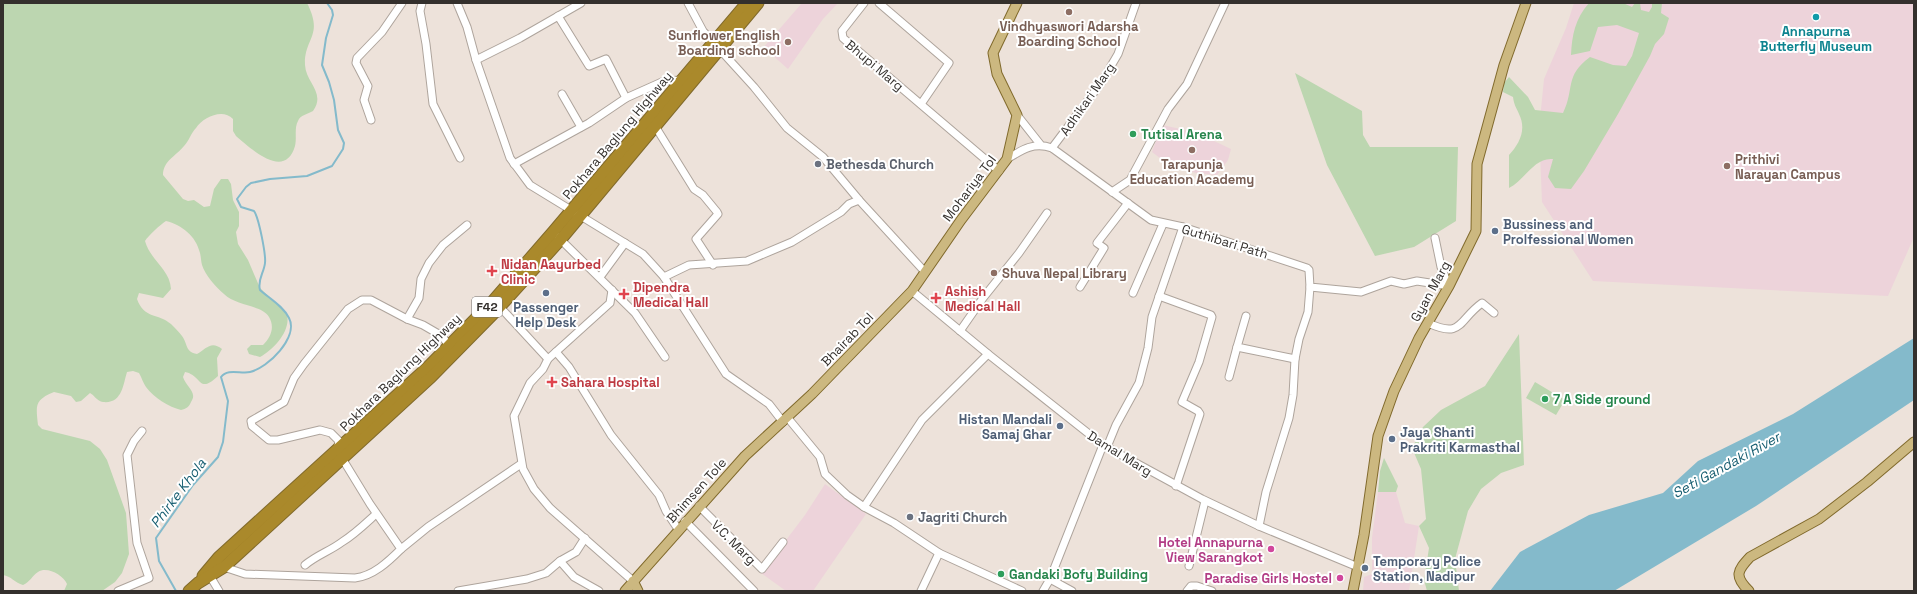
<svg xmlns="http://www.w3.org/2000/svg" width="1917" height="594" font-family="'Space Grotesk',sans-serif">
<style>
.education{fill:#edd3da}
.green{fill:#bcd6b0}
.water{fill:#84bacb}
.lines{fill:none;stroke-linecap:round;stroke-linejoin:round}
.stream{stroke:#84bacb;stroke-width:2}
.minor-casing{stroke:#aea49c;stroke-width:9}
.major-casing{stroke:#816a2c;stroke-width:11}
.highway-casing{stroke:#816a2c;stroke-width:13}
.minor{stroke:#fff;stroke-width:7}
.major{stroke:#ccb880;stroke-width:9}
.highway{stroke:#aa892b;stroke-width:11}
.education-dot{fill:#8d6e63;stroke:#fff;stroke-width:1.5}
.culture-dot{fill:#0f9aa8;stroke:#fff;stroke-width:1.5}
.leisure-dot{fill:#2e9e5b;stroke:#fff;stroke-width:1.5}
.worship-dot{fill:#6b7280;stroke:#fff;stroke-width:1.5}
.service-dot{fill:#5c6f8a;stroke:#fff;stroke-width:1.5}
.health-dot{fill:#e0444e;stroke:#fff;stroke-width:1.5}
.hotel-dot{fill:#d1479c;stroke:#fff;stroke-width:1.5}
.labels{text-anchor:middle;stroke-width:4;stroke-linejoin:round;paint-order:stroke}
.shield{fill:#fff;stroke:#716e6c;stroke-width:1}
.shield-label{font-size:12px;font-weight:bold;fill:#34302d}
.education-label{font-size:13px;font-weight:bold;fill:#785e54;stroke:#fff}
.culture-label{font-size:13px;font-weight:bold;fill:#0d838f;stroke:#fff}
.street-label{font-size:13px;fill:#34302d;stroke:#fff}
.leisure-label{font-size:13px;font-weight:bold;fill:#27864d;stroke:#fff;text-anchor:start}
.worship-label{font-size:13px;font-weight:bold;fill:#5b616d;stroke:#fff;text-anchor:start}
.service-label{font-size:13px;font-weight:bold;fill:#4e5e75;stroke:#fff;text-anchor:start}
.health-label{font-size:13px;font-weight:bold;fill:#be3a42;stroke:#fff;text-anchor:start}
.hotel-label{font-size:13px;font-weight:bold;fill:#b23c85;stroke:#fff;text-anchor:end}
.water-label{font-size:14px;font-style:italic;fill:#175e71;stroke:#fff}
</style>
<rect width="100%" height="100%" fill="#ede2da"/>
<g class="education">
<path d="M802 3H838L823 19 788 69 770 53 763 48Z"/>
<path d="M1574 3H1914V237L1888 296 1593 281 1542 202 1539 129 1544 79 1566 28Z"/>
<path d="M1162 125 1195 132 1231 149 1228 160 1217 175 1196 173 1168 164 1152 152Z"/>
<path d="M825 484 866 514 813 591H786L761 573 805 515Z"/>
<path d="M1378 492H1396L1405 523 1419 526 1409 591H1363L1364 577 1372 574V538Z"/>
</g>
<g class="green">
<path d="M3 3H307C324 36 304 38 305 65 306 83 326 93 313 111 308 114 300 115 298 121 294 128 297 138 295 146 285 181 250 148 236 136L233 131V119C223 108 203 117 196 128 191 133 189 141 184 146 176 156 163 161 163 175L183 199 188 201 194 200 204 207 210 206 214 189 221 179H228L231 184 233 200 239 212V226L236 232 238 244 248 260 260 288 287 314C291 331 274 349 260 357L249 354 247 349 251 345H263C271 337 275 327 269 317 262 305 236 306 224 294 216 287 205 275 202 265 201 261 201 257 200 253 196 236 182 225 166 221 161 224 148 236 145 241 150 260 170 269 171 289L163 298 139 293 137 299C144 319 158 313 171 324 175 328 179 332 182 336 188 344 185 352 197 354 206 349 211 340 222 349L217 358 218 376C198 395 202 375 185 372L183 377C186 387 198 392 191 402 189 407 186 409 181 410 169 407 154 398 146 387 143 383 142 378 139 373L133 371 127 372C123 385 122 404 103 402 97 401 94 395 90 393L81 401 76 402 71 396 54 392C34 400 36 406 38 425L42 429 90 441 100 449 107 460 126 513 129 554 122 573 115 582 102 591H64L67 584C63 575 47 566 38 572 32 576 30 582 23 585 15 583 11 576 3 575Z"/>
<path d="M1589 3H1623L1632 7 1635 3H1640L1641 10 1649 12 1652 7V3H1662L1661 13 1669 18 1664 34 1655 44 1650 56 1618 114 1584 171 1571 189 1555 188 1548 177 1553 159C1534 157 1525 180 1509 188V155C1519 144 1527 130 1519 114 1516 107 1514 105 1513 97L1503 92 1504 83 1509 77 1528 97 1535 110 1563 113C1575 89 1564 76 1590 57L1613 65 1626 66 1632 56 1639 33 1617 25 1598 27 1590 51 1571 55C1572 35 1575 19 1589 3Z"/>
<path d="M1295 73 1362 111 1363 135 1370 147H1458L1456 221 1414 247 1375 256 1327 165Z"/>
<path d="M1519 334 1524 465 1501 473 1481 489 1468 511 1455 559 1459 591H1427L1424 580 1429 548 1419 526 1426 519 1421 469 1412 448 1423 427 1441 410 1485 386Z"/>
<path d="M1535 382 1565 400 1556 415 1526 398Z"/>
<path d="M1384 458 1398 486 1396 492H1378L1380 471Z"/>
</g>
<path class="water" d="M1914 338V400L1756 506 1614 591H1490L1520 552 1589 515 1663 493 1698 461 1793 414Z"/>
<g class="lines">
<path class="stream" d="M176 591 159 561 156 538 193 485 218 457 223 442 228 401 221 377C228 368 240 374 250 372 268 368 299 337 289 318 283 306 270 299 260 290 257 280 264 273 265 263 266 255 259 218 254 211L241 207 237 199 246 187 251 183 270 179 307 176 332 166 343 149 344 143 338 130 334 100 329 82 322 65 326 38 333 15 332 10 327 3"/>
<g class="minor-casing">
<g id="minor">
<path d="M422 3 420 11 426 44 433 104 460 158"/>
<path d="M457 3 467 27 476 60 510 158 530 185 643 254 664 277 726 374 769 404 783 422"/>
<path d="M688 3 703 31 754 87 787 128 823 157 859 200 925 272"/>
<path d="M864 3 842 31 843 38 999 171"/>
<path d="M879 3 949 63 921 104"/>
<path d="M558 16 589 66 606 59 626 98 664 81 682 80"/>
<path d="M476 60 520 38 581 3"/>
<path d="M562 94 581 127"/>
<path d="M1017 115 1040 144"/>
<path d="M371 120 364 100 368 86 356 63 357 58 382 32 402 3"/>
<path d="M655 126 694 189 703 195 717 212 718 214 696 239 713 265"/>
<path d="M1052 148 1101 83 1118 54 1136 3"/>
<path d="M1007 159C1023 149 1034 142 1052 148L1151 220 1183 227 1307 268 1309 270 1310 287 1361 292 1391 281 1404 284 1417 281 1449 286"/>
<path d="M514 164 589 123 626 98"/>
<path d="M1112 192 1130 180 1168 109 1187 84 1225 3"/>
<path d="M558 237 635 313 665 357"/>
<path d="M1435 238 1441 267 1449 286"/>
<path d="M600 277 625 243"/>
<path d="M664 277 689 265 747 261 792 242 841 212 849 204 859 200"/>
<path d="M1080 287 1104 248 1097 243 1128 203"/>
<path d="M612 290 610 303 548 359 543 369 530 383 514 416 523 469 534 489 550 508 633 581"/>
<path d="M912 291 988 354 1103 445 1202 499 1259 526 1358 567"/>
<path d="M1133 293 1163 224"/>
<path d="M1159 296 1211 315 1212 317 1199 362 1182 402 1198 411 1200 414 1176 486"/>
<path d="M500 307 548 359"/>
<path d="M1246 316 1237 347 1295 359"/>
<path d="M407 319 419 298 421 279 429 263 443 245 467 225"/>
<path d="M1428 323C1463 339 1458 320 1482 303L1494 313"/>
<path d="M960 331 983 298 1019 253 1047 213"/>
<path d="M556 352 569 367 611 435 659 495 666 511 678 529"/>
<path d="M1229 377 1237 347"/>
<path d="M787 417 820 457 825 474 847 495 864 507 894 523 939 553 1022 591"/>
<path d="M1107 447 1116 425 1139 383 1148 348 1152 317 1183 227"/>
<path d="M699 506 762 569 783 542"/>
<path d="M864 507 922 420 988 354"/>
<path d="M685 521 754 591"/>
<path d="M1259 526 1266 492 1289 418 1293 395 1295 359 1299 339 1308 312 1310 287"/>
<path d="M401 549 428 527 521 464"/>
<path d="M560 561 576 552 585 538"/>
<path d="M305 565C317 555 330 551 342 542 355 534 365 524 376 514"/>
<path d="M1189 566 1205 501"/>
<path d="M224 567 245 574 355 578C373 576 388 562 401 549L370 504 337 450 339 441 331 433 320 430 278 440H269L252 426 251 421 284 402 294 378 304 364 348 309 362 300H371L407 319 423 325 442 336 449 346"/>
<path d="M210 576 219 591"/>
<path d="M1050 579 1072 591"/>
<path d="M118 591 149 578 137 543 127 455 134 441 142 431"/>
<path d="M458 591 527 579 546 573 560 561 574 577 599 591"/>
<path d="M921 591 939 553"/>
<path d="M1043 591 1050 579 1103 445"/>
<path d="M1187 591 1191 586H1197L1212 591"/>
</g>
</g>
<g class="major-casing">
<g id="major">
<path d="M633 581 638 591"/>
<path d="M625 591 745 456 812 394 912 291 961 220 1007 159 1017 115 997 74 993 53 1017 3"/>
<path d="M1353 591 1364 535 1378 436 1394 391 1419 338 1449 286 1476 231 1477 164 1504 65 1526 3"/>
<path d="M1749 591C1734 576 1737 571 1750 557L1819 519 1867 482 1914 442"/>
</g>
</g>
<g class="highway-casing">
<g id="highway">
<path d="M203 576 219 557 428 367 493 301 553 232 747 3"/>
<path d="M189 591 198 583 224 567 431 377 493 314 561 239 758 3"/>
</g>
</g>
<use href="#minor" class="minor"/>
<use href="#major" class="major"/>
<use href="#highway" class="highway"/>
</g>
<g class="education-dot">
<circle cx="1069" cy="12" r="4"/>
<circle cx="788" cy="42" r="4"/>
<circle cx="1192" cy="150" r="4"/>
<circle cx="1727" cy="166" r="4"/>
<circle cx="994" cy="273" r="4"/>
</g>
<circle class="culture-dot" cx="1816" cy="17" r="4"/>
<g class="leisure-dot">
<circle cx="1133" cy="134" r="4"/>
<circle cx="1545" cy="399" r="4"/>
<circle cx="1001" cy="574" r="4"/>
</g>
<g class="worship-dot">
<circle cx="818" cy="164" r="4"/>
<circle cx="910" cy="517" r="4"/>
</g>
<g class="service-dot">
<circle cx="1495" cy="231" r="4"/>
<circle cx="546" cy="293" r="4"/>
<circle cx="1060" cy="426" r="4"/>
<circle cx="1392" cy="439" r="4"/>
<circle cx="1365" cy="568" r="4"/>
</g>
<g class="health-dot">
<path d="M490 265h4v4h4v4h-4v4h-4v-4h-4v-4h4z"/>
<path d="M622 288h4v4h4v4h-4v4h-4v-4h-4v-4h4z"/>
<path d="M934 292h4v4h4v4h-4v4h-4v-4h-4v-4h4z"/>
<path d="M550 376h4v4h4v4h-4v4h-4v-4h-4v-4h4z"/>
</g>
<g class="hotel-dot">
<circle cx="1271" cy="549" r="4"/>
<circle cx="1340" cy="578" r="4"/>
</g>
<g class="labels">
<rect class="shield" x="472" y="297" width="30" height="20" rx="3"/>
<g class="shield-label">
<text x="487" y="311">F42</text>
</g>
<g class="education-label">
<text x="1069" y="31">Vindhyaswori Adarsha<tspan x="1069" dy="15">Boarding School</tspan></text>
<text x="780" y="40" text-anchor="end">Sunflower English<tspan x="780" dy="15">Boarding school</tspan></text>
<text x="1735" y="164" text-anchor="start">Prithivi<tspan x="1735" dy="15">Narayan Campus</tspan></text>
<text x="1192" y="169">Tarapunja<tspan x="1192" dy="15">Education Academy</tspan></text>
<text x="1002" y="278" text-anchor="start">Shuva Nepal Library</text>
</g>
<g class="culture-label">
<text x="1816" y="36">Annapurna<tspan x="1816" dy="15">Butterfly Museum</tspan></text>
</g>
<g class="street-label">
<text transform="translate(875 65) rotate(40)" y="5">Bhupi Marg</text>
<text transform="translate(1087 99) rotate(-55)" y="5">Adhikari Marg</text>
<text transform="translate(617 135) rotate(-50)" y="5">Pokhara Baglung Highway</text>
<text transform="translate(969 188) rotate(-53)" y="5">Mohariya Tol</text>
<text transform="translate(1225 241) rotate(17)" y="5">Guthibari Path</text>
<text transform="translate(1430 291) rotate(-61)" y="5">Gyan Marg</text>
<text transform="translate(847 339) rotate(-46)" y="5">Bhairab Tol</text>
<text transform="translate(400 372) rotate(-44)" y="5">Pokhara Baglung Highway</text>
<text transform="translate(1120 453) rotate(32)" y="5">Damal Marg</text>
<text transform="translate(696 490) rotate(-48)" y="5">Bhimsen Tole</text>
<text transform="translate(734 542) rotate(45)" y="5">V.C. Marg</text>
</g>
<g class="leisure-label">
<text x="1141" y="139">Tutisal Arena</text>
<text x="1553" y="404">7 A Side ground</text>
<text x="1009" y="579">Gandaki Bofy Building</text>
</g>
<g class="worship-label">
<text x="826" y="169">Bethesda Church</text>
<text x="918" y="522">Jagriti Church</text>
</g>
<g class="service-label">
<text x="1503" y="229">Bussiness and<tspan x="1503" dy="15">Prolfessional Women</tspan></text>
<text x="546" y="312" text-anchor="middle">Passenger<tspan x="546" dy="15">Help Desk</tspan></text>
<text x="1052" y="424" text-anchor="end">Histan Mandali<tspan x="1052" dy="15">Samaj Ghar</tspan></text>
<text x="1400" y="437">Jaya Shanti<tspan x="1400" dy="15">Prakriti Karmasthal</tspan></text>
<text x="1373" y="566">Temporary Police<tspan x="1373" dy="15">Station, Nadipur</tspan></text>
</g>
<g class="health-label">
<text x="501" y="269">Nidan Aayurbed<tspan x="501" dy="15">Clinic</tspan></text>
<text x="633" y="292">Dipendra<tspan x="633" dy="15">Medical Hall</tspan></text>
<text x="945" y="296">Ashish<tspan x="945" dy="15">Medical Hall</tspan></text>
<text x="561" y="387">Sahara Hospital</text>
</g>
<g class="hotel-label">
<text x="1263" y="547">Hotel Annapurna<tspan x="1263" dy="15">View Sarangkot</tspan></text>
<text x="1332" y="583">Paradise Girls Hostel</text>
</g>
<g class="water-label">
<text transform="translate(1726 465) rotate(-29)" y="5">Seti Gandaki River</text>
<text transform="translate(178 493) rotate(-53)" y="5">Phirke Khola</text>
</g>
</g>
<rect width="1917" height="594" fill="none" stroke="#34302d" stroke-width="8"/>
</svg>
